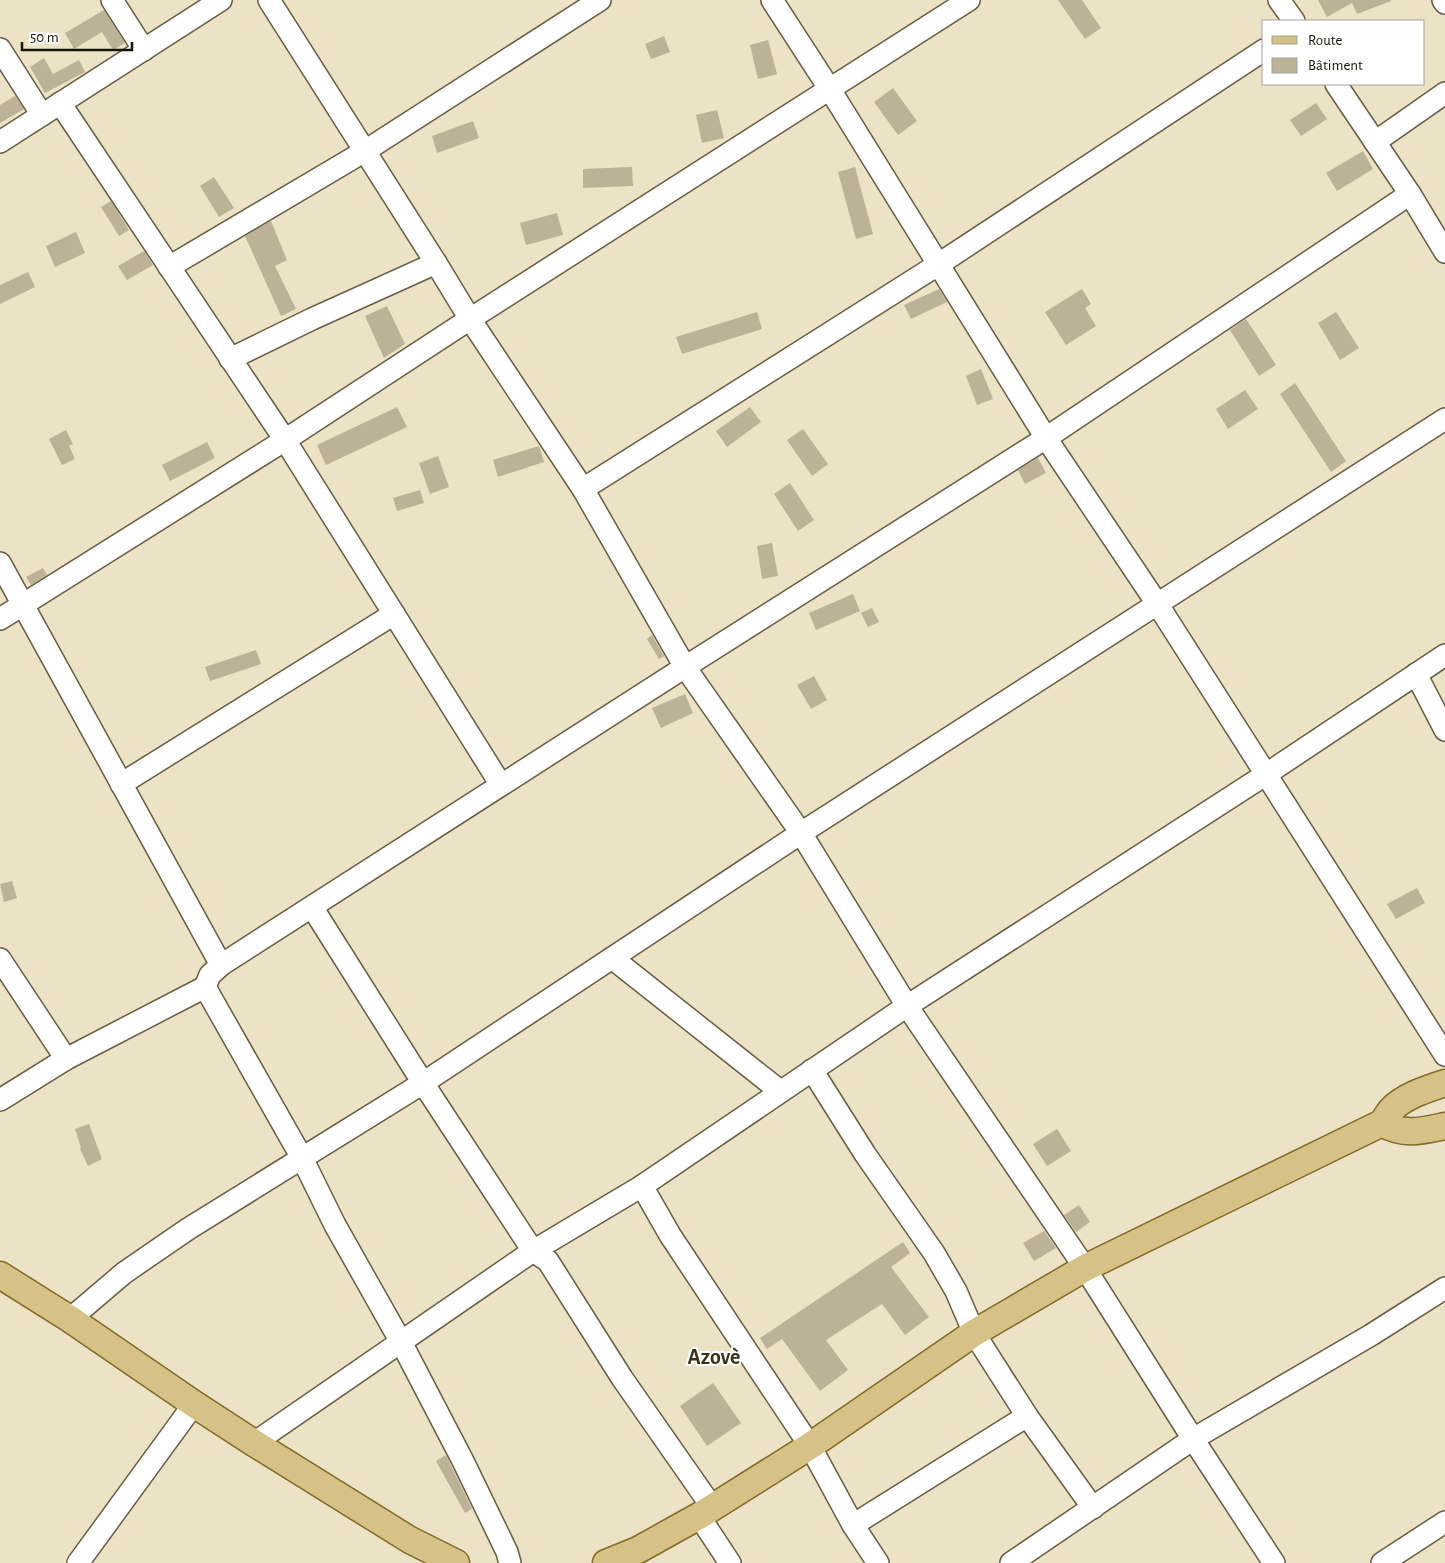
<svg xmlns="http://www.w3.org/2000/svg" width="1445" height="1563" font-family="'Alegreya Sans',sans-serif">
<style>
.building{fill:#bcb297}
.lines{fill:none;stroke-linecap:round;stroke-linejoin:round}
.minor-casing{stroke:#665d44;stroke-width:24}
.major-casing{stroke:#816a27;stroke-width:29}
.minor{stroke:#fff;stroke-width:21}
.major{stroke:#d6c287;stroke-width:26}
.labels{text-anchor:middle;stroke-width:4;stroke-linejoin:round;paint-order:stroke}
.quarter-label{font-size:22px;font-weight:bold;fill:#3b321b;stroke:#fff}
</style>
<rect width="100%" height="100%" fill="#ece2c6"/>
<g class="building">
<path d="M1058 0H1082L1101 28 1085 39Z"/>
<path d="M1318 0H1391V1L1357 14 1352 3 1327 17Z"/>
<path d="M104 10 125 43 113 50 102 32 74 49 65 33Z"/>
<path d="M664 36 670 52 651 59 645 44Z"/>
<path d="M768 40 777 74 758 79 750 45Z"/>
<path d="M44 58 53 74 79 60 85 72 45 93 30 67Z"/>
<path d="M893 88 917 121 898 135 874 102Z"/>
<path d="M15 96 24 109 0 123V105Z"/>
<path d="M1316 103 1327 119 1301 136 1290 120Z"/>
<path d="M717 110 724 138 702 143 696 115Z"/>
<path d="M473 121 479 138 437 153 432 136Z"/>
<path d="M1363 151 1373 169 1337 191 1326 173Z"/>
<path d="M632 167 633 186 583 188V169Z"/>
<path d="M855 167 873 234 856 239 838 172Z"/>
<path d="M214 177 234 208 219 217 200 186Z"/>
<path d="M111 201 129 230 119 236 101 207Z"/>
<path d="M557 213 563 235 526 245 520 223Z"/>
<path d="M271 221 287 260 275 266 296 309 281 316 245 236Z"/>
<path d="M76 232 85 253 55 267 46 246Z"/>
<path d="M144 251 153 265 127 280 118 266Z"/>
<path d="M28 272 35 287 0 304V285Z"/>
<path d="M939 289 947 302 911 319 904 305Z"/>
<path d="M1082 289 1091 304 1085 308 1096 326 1066 345 1045 312Z"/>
<path d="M387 306 405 344 384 358 365 316Z"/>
<path d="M757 312 762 329 682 354 676 337Z"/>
<path d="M1336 312 1359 348 1340 360 1318 323Z"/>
<path d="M1246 319 1276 365 1259 376 1230 330Z"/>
<path d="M981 369 993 399 977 405 966 376Z"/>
<path d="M1295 383 1346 461 1331 472 1280 394Z"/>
<path d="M1245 390 1258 409 1228 429 1216 409Z"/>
<path d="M397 407 407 427 326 465 317 445Z"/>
<path d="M750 407 761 422 727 447 716 431Z"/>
<path d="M803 429 828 464 812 476 787 440Z"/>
<path d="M66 430 73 444 69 446 75 459 62 465 49 439Z"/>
<path d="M207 442 215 458 170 481 162 465Z"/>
<path d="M539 446 544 462 498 477 493 460Z"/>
<path d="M438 456 449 487 430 494 419 463Z"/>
<path d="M1038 458 1046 473 1025 484 1018 470Z"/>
<path d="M790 483 814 520 798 531 774 494Z"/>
<path d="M420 490 424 503 397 511 393 498Z"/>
<path d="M772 543 778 576 762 579 757 546Z"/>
<path d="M43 568 47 575 31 585 26 577Z"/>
<path d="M853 594 860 611 816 630 809 613Z"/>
<path d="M872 608 879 622 868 627 861 613Z"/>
<path d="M652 635 664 656 659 659 647 639Z"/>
<path d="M256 650 261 664 210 681 205 667Z"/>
<path d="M814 676 827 700 811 709 797 685Z"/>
<path d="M685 694 693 713 661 728 652 708Z"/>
<path d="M12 881 17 898 4 902 0 884Z"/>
<path d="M1417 888 1425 903 1396 919 1387 904Z"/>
<path d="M89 1124 102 1159 88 1166 80 1149 81 1148 75 1129Z"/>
<path d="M1057 1129 1071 1151 1047 1166 1033 1144Z"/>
<path d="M1079 1205 1090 1222 1076 1232 1064 1215Z"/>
<path d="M1044 1231 1056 1248 1034 1261 1023 1243Z"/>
<path d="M903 1242 910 1253 891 1267 929 1317 905 1335 882 1304 826 1340 848 1370 820 1391 782 1339 767 1349 760 1338Z"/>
<path d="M713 1383 741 1423 707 1446 680 1406Z"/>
<path d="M446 1455 472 1509 465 1513 436 1461Z"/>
</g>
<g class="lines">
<g class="minor-casing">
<g id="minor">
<path d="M112 0 144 50"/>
<path d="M269 0 436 263 470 319 583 489 685 667 801 833 907 1006 1085 1268 1193 1439 1274 1563"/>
<path d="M772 0 829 88 1046 438 1158 605 1445 1055"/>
<path d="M1279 0 1294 21"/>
<path d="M1443 0 1445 3"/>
<path d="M0 49 42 115"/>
<path d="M1336 84 1410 194 1445 252"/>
<path d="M60 103 285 440 501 785"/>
<path d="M0 142 221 0"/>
<path d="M1375 142 1445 93"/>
<path d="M169 267 365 151 600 0"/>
<path d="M230 359 312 319 436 263"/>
<path d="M583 489 939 264 1264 50"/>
<path d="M0 563 221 965"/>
<path d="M0 619 285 440 470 319 969 0"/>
<path d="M1416 674 1445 730"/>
<path d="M121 784 394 614"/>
<path d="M312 907 423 1083 533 1251 548 1261 622 1378 712 1507"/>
<path d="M612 958 780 1091"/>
<path d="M0 959 66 1059"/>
<path d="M205 987 302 1158 335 1225 401 1342 463 1461 507 1552 510 1563"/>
<path d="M812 1070 865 1154 934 1253 956 1291 974 1333 1027 1416 1093 1508"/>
<path d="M0 1100 66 1059 205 987 210 975 221 965 685 667 1046 438 1410 194"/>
<path d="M642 1186 670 1235 810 1446 853 1525 878 1563"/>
<path d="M70 1319 124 1273 188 1229 423 1083 801 833 1445 419"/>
<path d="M254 1443 533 1251 642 1186 907 1006 1265 775 1445 655"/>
<path d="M699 1516 730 1563"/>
<path d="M853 1525 1027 1416"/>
<path d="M78 1563 194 1404"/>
<path d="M1011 1563 1193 1439 1371 1335 1445 1288"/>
<path d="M1382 1563 1445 1522"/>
</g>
</g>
<g class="major-casing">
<g id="major">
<path d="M1382 1123C1404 1136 1421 1131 1445 1126"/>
<path d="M0 1275 70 1319 194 1404 254 1443 410 1540 456 1563"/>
<path d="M606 1563 638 1550 699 1516 810 1446 974 1333 1085 1268 1382 1123C1385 1119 1388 1114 1391 1110 1404 1096 1427 1089 1445 1083"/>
</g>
</g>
<use href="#minor" class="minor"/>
<use href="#major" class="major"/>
</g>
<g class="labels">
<g class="quarter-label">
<text x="714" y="1364">Azovè</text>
</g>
</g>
<rect x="1262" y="20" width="162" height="65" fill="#ffffff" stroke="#a2a19d"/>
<rect x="1272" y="36" width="25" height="8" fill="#d6c287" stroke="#a2a19d"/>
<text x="1308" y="45" font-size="15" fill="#161309">Route</text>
<rect x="1272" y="58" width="25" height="15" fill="#bcb297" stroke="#a2a19d"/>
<text x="1308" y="70" font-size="15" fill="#161309">Bâtiment</text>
<path d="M22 42v8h110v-8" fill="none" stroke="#161309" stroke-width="2.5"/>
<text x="30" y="42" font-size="15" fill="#161309" stroke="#ffffff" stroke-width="4" paint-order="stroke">50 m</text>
</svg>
